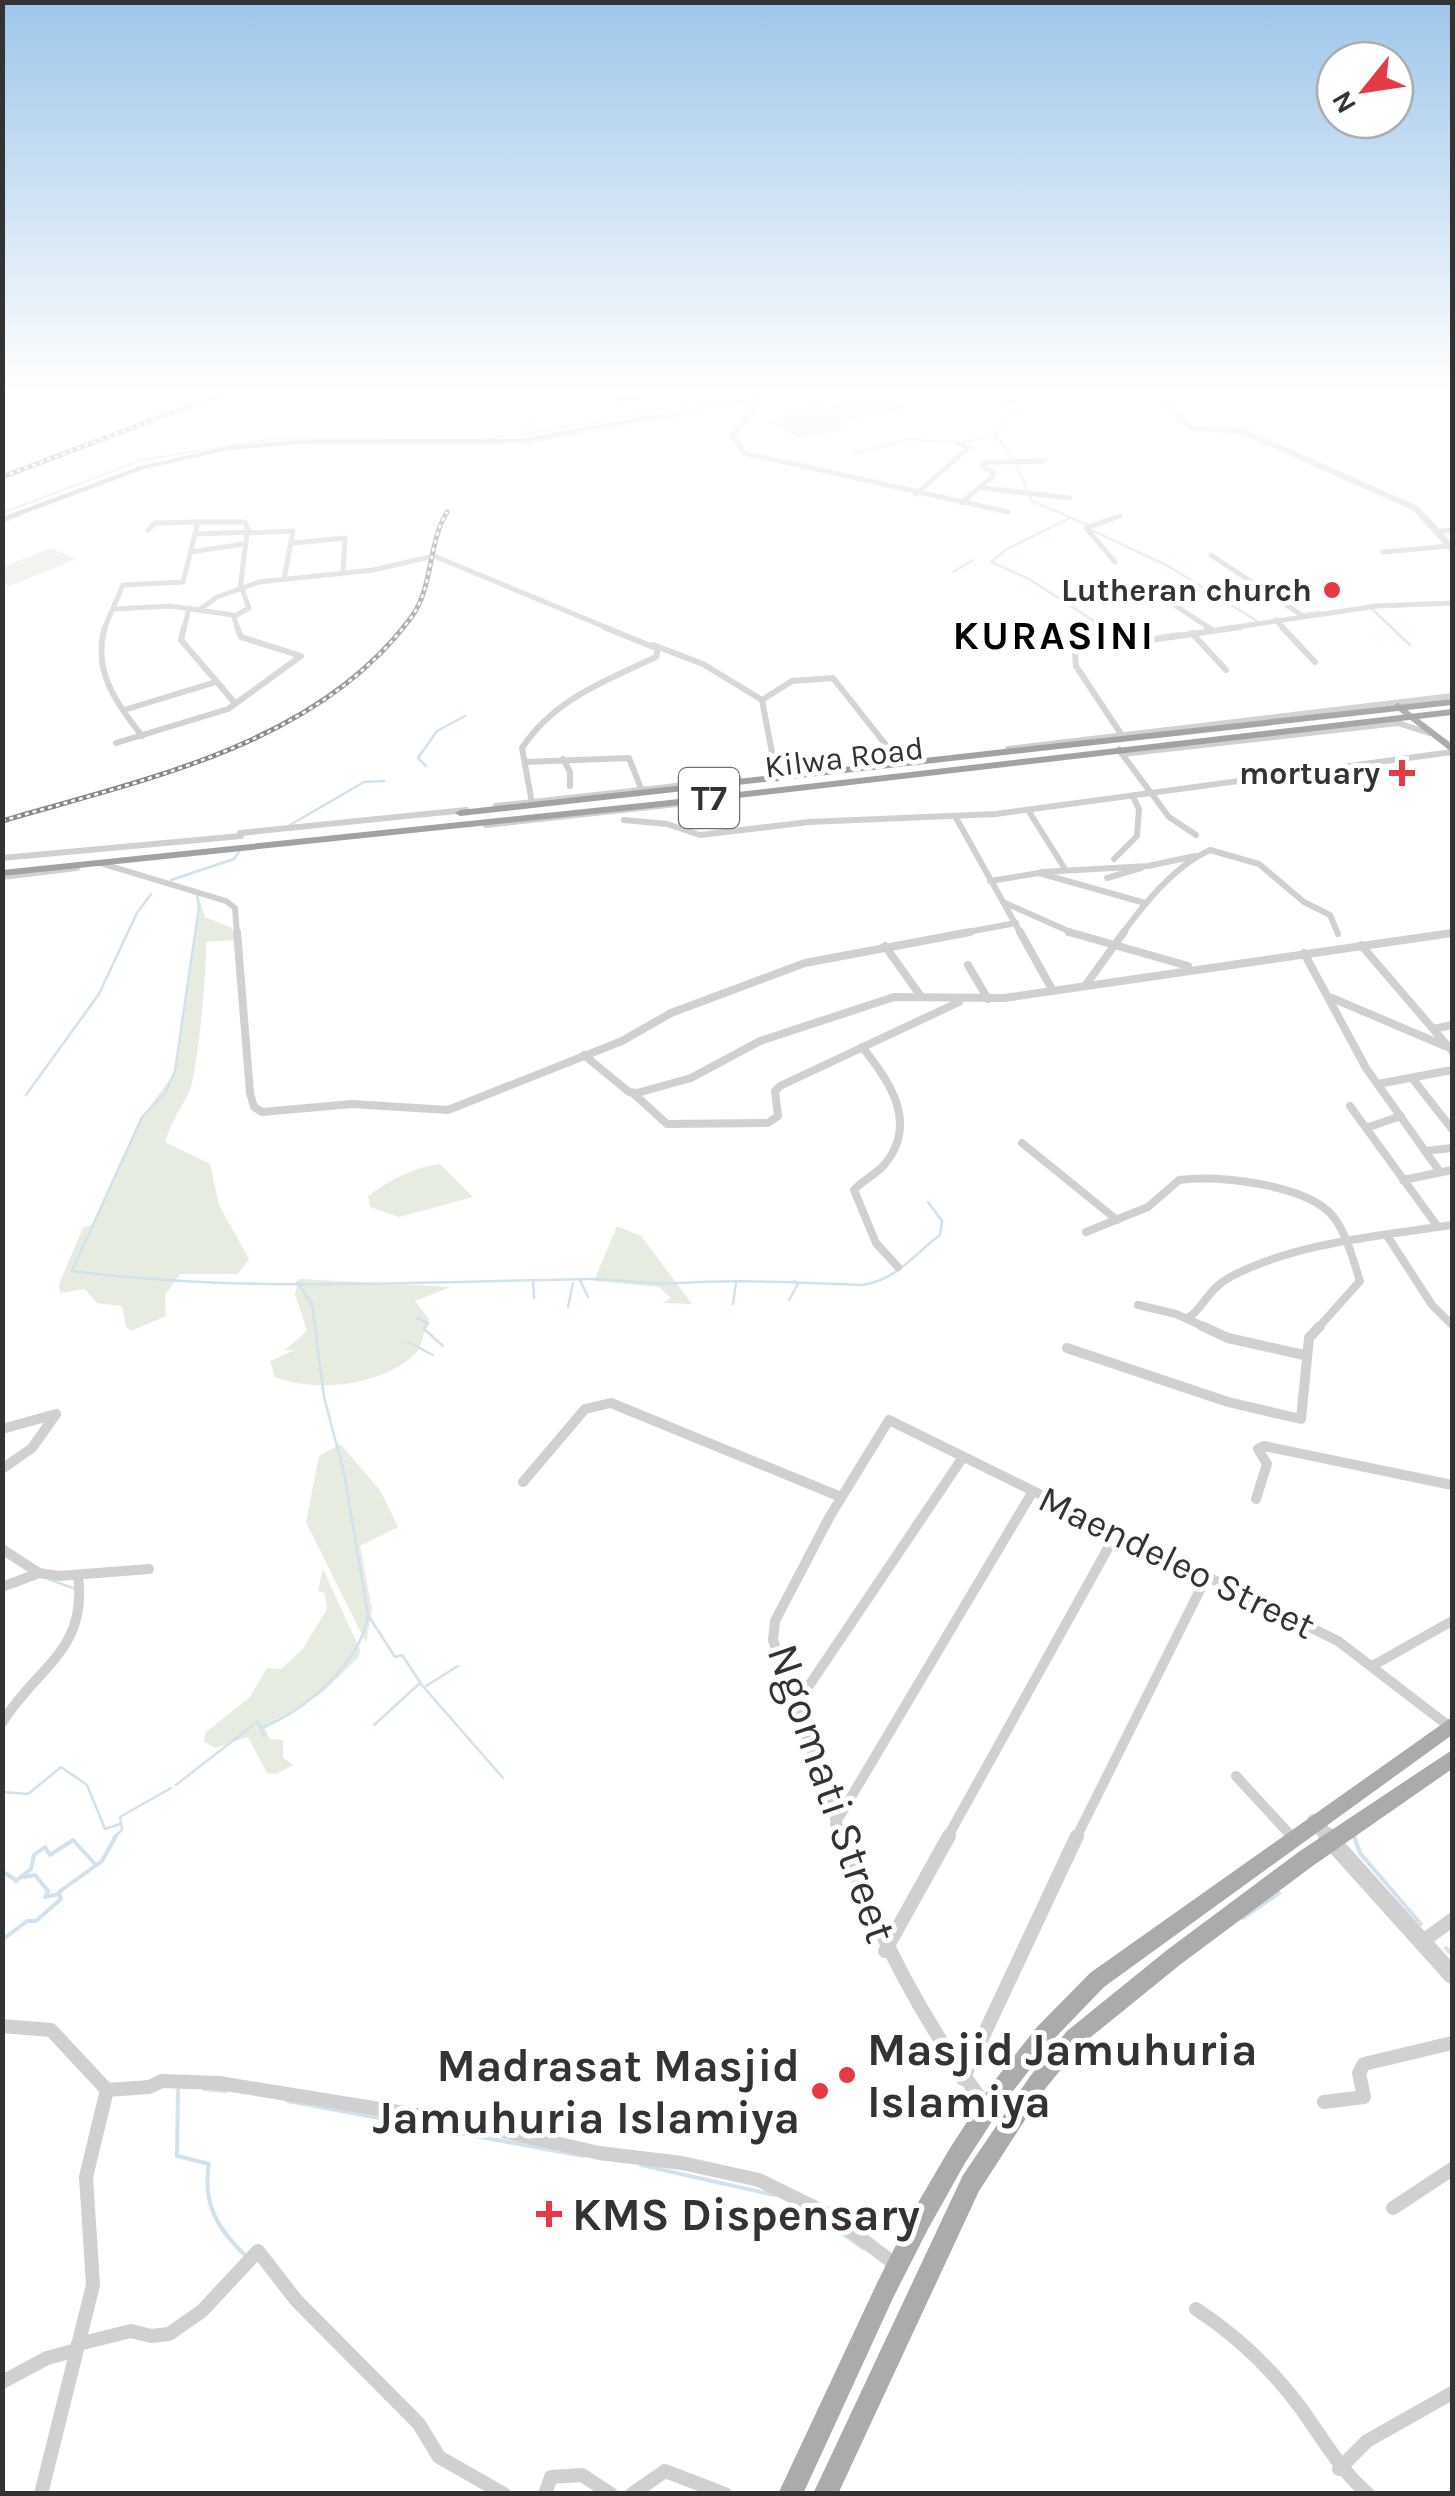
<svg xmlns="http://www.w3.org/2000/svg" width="1455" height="2496" font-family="Karla,sans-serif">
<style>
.green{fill:#e6ecdf}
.water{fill:#cfe2ee}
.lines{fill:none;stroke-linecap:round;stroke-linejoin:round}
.stream-far1{stroke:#cfe2ee;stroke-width:2.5}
.stream{stroke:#cfe2ee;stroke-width:4}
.minor-far4{stroke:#d0d0d0;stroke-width:5}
.minor-far3{stroke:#d0d0d0;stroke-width:6}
.minor-far2{stroke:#d0d0d0;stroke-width:8}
.minor-far1{stroke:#d0d0d0;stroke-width:10}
.minor{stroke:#d0d0d0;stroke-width:14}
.tertiary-far2{stroke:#d0d0d0;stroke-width:6}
.tertiary-far1{stroke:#d0d0d0;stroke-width:14}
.tertiary{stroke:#d0d0d0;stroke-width:18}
.secondary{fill:#bdbdbd;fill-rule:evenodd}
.primary{fill:#ababab;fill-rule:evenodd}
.trunk{fill:#a2a2a2;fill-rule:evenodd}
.rail-casing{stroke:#888;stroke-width:5}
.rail{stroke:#fff;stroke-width:2.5;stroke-dasharray:4;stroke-linecap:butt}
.poi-dot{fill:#e63946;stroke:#fff;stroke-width:4}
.labels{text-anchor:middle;stroke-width:10;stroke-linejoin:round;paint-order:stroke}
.far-poi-label{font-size:32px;font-weight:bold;fill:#333;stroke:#fff;text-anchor:end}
.far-street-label{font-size:32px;fill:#333;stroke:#fff}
.shield{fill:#fff;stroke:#707070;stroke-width:2.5}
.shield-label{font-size:35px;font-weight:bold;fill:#333}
.street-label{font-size:38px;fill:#333;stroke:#fff}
.far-district-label{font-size:40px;font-weight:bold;letter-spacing:2.5px;fill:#000;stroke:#fff}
.near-street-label{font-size:45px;fill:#333;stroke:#fff}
.near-poi-label{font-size:45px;font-weight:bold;fill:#333;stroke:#fff;text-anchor:start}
</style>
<rect width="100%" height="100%" fill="#fff"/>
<g class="green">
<path d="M51 548 77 559 9 586 3 583V567Z"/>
<path d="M197 892 205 917 232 928 234 940 206 942C207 967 198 1073 189 1092 180 1110 171 1122 165 1142L210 1164 219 1205 249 1259 238 1274H180L165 1295 166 1316 131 1331 126 1327 122 1306 97 1303 85 1289 60 1293 59 1284 83 1228 94 1224 142 1117 176 1071 200 907Z"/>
<path d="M440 1164 473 1197 399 1217 370 1207 368 1196C391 1179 412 1168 440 1164Z"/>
<path d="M617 1226 641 1236 692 1304 662 1303 671 1298 659 1287 594 1281Z"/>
<path d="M299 1279 451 1287 415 1301 429 1319C424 1329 422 1348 415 1354 381 1386 317 1393 275 1377L270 1361 295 1350H285L307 1331 295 1294Z"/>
<path d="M340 1444 380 1490 398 1527 360 1546 372 1609 366 1643 306 1522 319 1456Z"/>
<path d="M323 1569 360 1650 359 1657 323 1692 265 1729 270 1739 283 1740V1758L294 1765 276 1774 267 1773 248 1737 215 1748 204 1742 205 1733 250 1697 267 1668 281 1669 302 1650 327 1609 325 1593 318 1591Z"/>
</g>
<g class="water">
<path d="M884 394 908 408 851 420 824 404Z"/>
<path d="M820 404 846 421V429L799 439 770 423 791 410Z"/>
</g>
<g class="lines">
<g class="stream-far1">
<path d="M960 392 994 393 1029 404 1078 392"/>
<path d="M762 401 811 392"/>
<path d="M715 409 748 403"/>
<path d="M620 418 759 392"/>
<path d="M589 432 698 412"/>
<path d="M522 434 533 420"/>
<path d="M521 435 608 420"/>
<path d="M997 437 1013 459"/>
<path d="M482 439 503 437"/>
<path d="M307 443 502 444"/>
<path d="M523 443 583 433"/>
<path d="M853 454 908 439 959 443 996 436 1009 415 1029 404"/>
<path d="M1016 465 1032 501 1088 525"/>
<path d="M1420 509 1452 544"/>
<path d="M2 513 142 460 281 438 384 439"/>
<path d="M1068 519 1007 549 991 562 1029 579 1094 621 1092 638H1096"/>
<path d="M2 522 20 515"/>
<path d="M1089 529 1168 566 1257 621"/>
<path d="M953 572 973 560"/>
<path d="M1372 609 1410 645"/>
<path d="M1304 614 1320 612"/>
<path d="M1158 636 1180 633"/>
<path d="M426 766 418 758 437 731 465 716"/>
<path d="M290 825 364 782 384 781"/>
<path d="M171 880 234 859 239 852"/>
<path d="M197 894 199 907 175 1071 165 1093 142 1117 72 1271C242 1293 417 1282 589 1279 619 1279 650 1285 680 1283 741 1279 801 1283 862 1285 897 1280 913 1255 940 1235L942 1221 928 1202"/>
<path d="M26 1095 99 994 137 913 151 894"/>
<path d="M580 1280 588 1297"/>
<path d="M533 1282 534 1298"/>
<path d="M789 1300 798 1284 794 1281"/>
<path d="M733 1304 736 1282"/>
<path d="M568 1307 573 1283"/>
<path d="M417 1318 428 1323 424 1329 443 1346"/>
<path d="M408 1342 433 1355"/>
<path d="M48 1579 73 1588"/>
<path d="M368 1615 395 1657 402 1655 420 1682"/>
<path d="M426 1686 458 1666"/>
<path d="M374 1725 420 1683 503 1778"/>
<path d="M176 1785 258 1721 264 1736 261 1728C305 1711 361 1663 368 1615L344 1473 324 1397 312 1304 297 1282"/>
<path d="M2 1792 28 1794 61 1767 87 1785 105 1829 120 1824"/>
<path d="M113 1838 122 1830 120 1817 171 1788"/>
</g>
<g class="stream">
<path d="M1354 1836 1360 1853 1421 1924"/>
<path d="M2 1871 17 1881"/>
<path d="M24 1877 35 1875 48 1891 45 1897 59 1894"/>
<path d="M16 1881 31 1869 34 1855 45 1847 50 1855 73 1840 95 1864"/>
<path d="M1243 1918 1279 1893"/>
<path d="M2 1940 27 1921H36L61 1899 59 1892 102 1861 116 1836"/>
<path d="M1446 1948 1452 1954"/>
<path d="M204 2089 226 2091"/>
<path d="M178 2090 177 2156 209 2164C202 2204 218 2230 247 2257"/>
<path d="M288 2101 583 2156"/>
<path d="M641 2165 774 2195"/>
<path d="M821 2218 863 2248"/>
</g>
<g class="minor-far4">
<path d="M751 400 754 410 732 435 744 453 1008 512"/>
<path d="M1005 405 1031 392"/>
<path d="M984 488 1070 498"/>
<path d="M916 494 968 448 959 443"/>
<path d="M961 503 992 477 993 472 982 466 985 462 1045 461"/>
<path d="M198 522H245L249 532 195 534Z"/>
<path d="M148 530 155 523 198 522"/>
<path d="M1440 531 1452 530"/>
<path d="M294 543 345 538 343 572"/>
<path d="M191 552 243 544"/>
<path d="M1383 552 1450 546"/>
<path d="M1211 555 1303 616"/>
<path d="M1115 562 1086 528 1120 516"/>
<path d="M240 589 247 533 293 531 284 579"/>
<path d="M1153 591 1211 629"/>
<path d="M1274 598 1294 592"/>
<path d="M115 609 170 606 233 615 238 629"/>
<path d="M199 610 217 597 259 582 373 570 434 556 610 629"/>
<path d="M235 616 249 608 242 589"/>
<path d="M1276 620 1284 629"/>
<path d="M104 629 123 585 183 582 195 534"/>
<path d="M184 629 189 608"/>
<path d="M1223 629 1377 606 1452 603"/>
</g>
<g class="minor-far3">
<path d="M105 627C92 671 116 702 142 736"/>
<path d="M184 627 181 640 235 703"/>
<path d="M1207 627 1212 630"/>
<path d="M1282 627 1315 662"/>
<path d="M1192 633 1226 670"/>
<path d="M653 645 703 664 762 700"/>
<path d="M124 710 216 682"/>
<path d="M1123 737 1076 666 1075 654 1083 641 1137 642 1240 627"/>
<path d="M116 743 228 709 301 656 241 637 237 627"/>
<path d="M1008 749 1452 696"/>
<path d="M1119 749 1122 754 1398 723 1429 733"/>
<path d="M1122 754 1169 817 1196 835"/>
<path d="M563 759 570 772V786"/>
<path d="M525 762 629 758 642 791"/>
<path d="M777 779 762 700 792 681 833 678 901 764"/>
<path d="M532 803 522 748C554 699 605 681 656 657L658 649 604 627"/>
<path d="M496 806 739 779"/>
<path d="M1028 810 1065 869"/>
<path d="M955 816 1021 934"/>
<path d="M624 820 667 824 700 835 809 822 996 814 1452 752"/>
<path d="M486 825 714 800"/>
<path d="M240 833 466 810"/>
<path d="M2 858 241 836"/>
<path d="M1114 859 1137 836 1139 809 1133 797"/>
<path d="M100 863 226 901 235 908 237 934"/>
<path d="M1042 872 1148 866 1195 856"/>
<path d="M2 877 77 868"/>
<path d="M1107 878 1141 868"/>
<path d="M990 881 1039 873 1145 903"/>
<path d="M1003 902 1075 934"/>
<path d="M957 934 1016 923"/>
<path d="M1122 934C1145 903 1174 866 1210 850L1259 864 1304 902 1330 915 1338 934"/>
<path d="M1444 934 1452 933"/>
</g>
<g class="minor-far2">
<path d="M237 932 250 1093 254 1107 262 1112 352 1104 448 1110 622 1041 671 1013 805 963 970 932"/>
<path d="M1020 932 1053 991"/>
<path d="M1069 932 1188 966"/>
<path d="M1361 945 1452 1051"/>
<path d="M885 946 920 995"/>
<path d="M1304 953 1366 1068 1440 1172"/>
<path d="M968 965 988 999"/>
<path d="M1085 986 1124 932"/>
<path d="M1332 998 1445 1046"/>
<path d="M1434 1029 1452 1025"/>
<path d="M862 1047C890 1081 919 1124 884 1165 875 1175 863 1180 854 1190L876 1243 898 1267"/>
<path d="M584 1055 629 1092 637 1093 691 1078 760 1041 894 997 1004 998 1452 933"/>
<path d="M1412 1078 1452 1129"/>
<path d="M1378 1084 1452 1070"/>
<path d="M634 1094 667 1124 768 1123 778 1116 775 1091 780 1086 959 1002"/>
<path d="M1350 1106 1438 1227"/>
<path d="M1366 1128 1401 1116"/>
<path d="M1022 1143 1117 1220"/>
<path d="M1425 1151 1452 1148"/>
<path d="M1403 1180 1452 1170"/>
<path d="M1086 1232 1148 1207 1179 1180C1218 1175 1298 1184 1328 1211 1345 1226 1353 1260 1360 1281L1318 1328"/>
<path d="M1388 1237 1432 1305 1452 1325"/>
<path d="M1138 1305 1176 1314 1207 1328"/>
<path d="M1188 1318C1203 1309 1207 1289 1232 1276 1298 1242 1380 1236 1452 1225"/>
</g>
<g class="minor-far1">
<path d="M1202 1326 1228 1338 1304 1355"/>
<path d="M1067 1348 1228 1402 1301 1419 1309 1338 1320 1326"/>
<path d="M2 1429 56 1414"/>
<path d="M2 1469 32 1448 56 1414"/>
<path d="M523 1482 585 1409 611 1403 841 1497"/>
<path d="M1256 1499 1267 1464 1258 1449 1264 1446 1452 1485"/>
<path d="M2 1549 39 1573 59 1576 149 1569"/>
<path d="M2 1587 39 1573"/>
<path d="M1374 1665 1452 1621"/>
<path d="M796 1705 963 1457"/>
<path d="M2 1723C36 1667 88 1651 78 1576"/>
<path d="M1236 1776 1293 1838"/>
<path d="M835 1824 1033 1491"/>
<path d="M842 1838 773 1640 775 1621 830 1516 889 1420 1338 1641 1450 1727"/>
<path d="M947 1838 1117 1532"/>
<path d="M1076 1838 1207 1576"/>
</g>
<g class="minor">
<path d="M841 1836C878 1935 923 2023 987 2107"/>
<path d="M1423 1941 1452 1920"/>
<path d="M885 1951 949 1836"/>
<path d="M2 2026 51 2030 107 2090"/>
<path d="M963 2079 1077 1836"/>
<path d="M107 2090 149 2087 162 2081 219 2083 472 2124 599 2153 682 2163 759 2180 830 2215 896 2265"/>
<path d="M1324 2102 1364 2097 1359 2073 1364 2064 1452 2043"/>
<path d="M1393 2208 1452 2169"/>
<path d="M1196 2309C1236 2335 1271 2368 1300 2407 1322 2437 1339 2469 1368 2494"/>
<path d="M78 2344 131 2331 151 2336 169 2334 202 2311 258 2251 296 2300 419 2424 439 2457 504 2494"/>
<path d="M2 2382 47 2358 73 2351"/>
<path d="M1339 2469 1367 2441 1452 2393"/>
<path d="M41 2494 93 2285 86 2177 107 2090"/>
<path d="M545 2494 551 2477 582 2475 611 2494"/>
<path d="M632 2494 665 2471 725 2494"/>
</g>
<path class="tertiary-far2" d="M1152 392 1191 428 1242 431 1415 508 1452 549"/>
<path class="tertiary-far1" d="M1314 1821 1329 1838"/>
<path class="tertiary" d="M1327 1836 1452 1975"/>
<path class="secondary" d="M787 392H800L518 443H312L230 450 144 469 2 522V517L140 466 230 446 312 439H518Z"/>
<g class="primary">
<path d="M1398 703 1452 744V751L1449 750 1395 708V704Z"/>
<path d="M1452 1717V1735L1104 1987 1052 2041 1006 2100 965 2163 928 2229 894 2296 803 2494H778L878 2281 912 2213 950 2148 991 2085 1037 2027 1090 1973Z"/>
<path d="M1452 1750V1769L1314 1865 1181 1964 1081 2045 1045 2089 979 2191 838 2494H813L963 2175 1031 2075 1067 2031 1167 1950 1300 1851Z"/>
</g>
<g class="trunk">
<path d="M1452 699V705L460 816 455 813 460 810Z"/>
<path d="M1452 709V715L670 806 2 876V870L670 800Z"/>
</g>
<g class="rail-casing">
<g id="rail">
<path d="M617 400 661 392"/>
<path d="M2 477 227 392"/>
<path d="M2 821C145 779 316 745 410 619 434 588 427 545 447 512"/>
</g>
</g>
<use href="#rail" class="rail"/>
</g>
<linearGradient id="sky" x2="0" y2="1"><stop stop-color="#9ec6ea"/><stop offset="0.53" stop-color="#fff"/><stop offset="1" stop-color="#fff" stop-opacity="0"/></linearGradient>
<rect width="1455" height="741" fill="url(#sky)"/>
<g class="poi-dot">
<circle cx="1332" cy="590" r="10"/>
<path d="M1397 758h10v10h10v10h-10v10h-10v-10h-10v-10h10z"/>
<circle cx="847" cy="2075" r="10"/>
<circle cx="820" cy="2091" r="10"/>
<path d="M544 2199h10v10h10v10h-10v10h-10v-10h-10v-10h10z"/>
</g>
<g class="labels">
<g class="far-poi-label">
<text x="1312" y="601">Lutheran church</text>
<text x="1380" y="784">mortuary</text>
</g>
<g class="far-street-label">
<text transform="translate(844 757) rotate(-7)" y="11">Kilwa Road</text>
</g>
<rect class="shield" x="679" y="768" width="60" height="60" rx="8"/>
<g class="shield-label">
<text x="709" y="810">T7</text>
</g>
<g class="street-label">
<text transform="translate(1177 1562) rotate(26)" y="13">Maendeleo Street</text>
</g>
<g class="far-district-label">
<text x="1054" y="649">KURASINI</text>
</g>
<g class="near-street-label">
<text transform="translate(833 1793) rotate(71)" y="16">Ngomati Street</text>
</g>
<g class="near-poi-label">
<text x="867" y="2065">Masjid Jamuhuria<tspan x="867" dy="52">Islamiya</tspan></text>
<text x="800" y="2081" text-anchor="end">Madrasat Masjid<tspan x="800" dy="52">Jamuhuria Islamiya</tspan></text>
<text x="572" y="2230">KMS Dispensary</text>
</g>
</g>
<rect width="1455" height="2496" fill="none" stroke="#333333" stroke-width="10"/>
<g transform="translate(1365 90) rotate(240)"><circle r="48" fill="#ffffff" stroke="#adadad" stroke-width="2.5"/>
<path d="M0-8L18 38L0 25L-18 38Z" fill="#e63946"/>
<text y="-15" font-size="28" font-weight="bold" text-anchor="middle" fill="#333333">N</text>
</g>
</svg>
